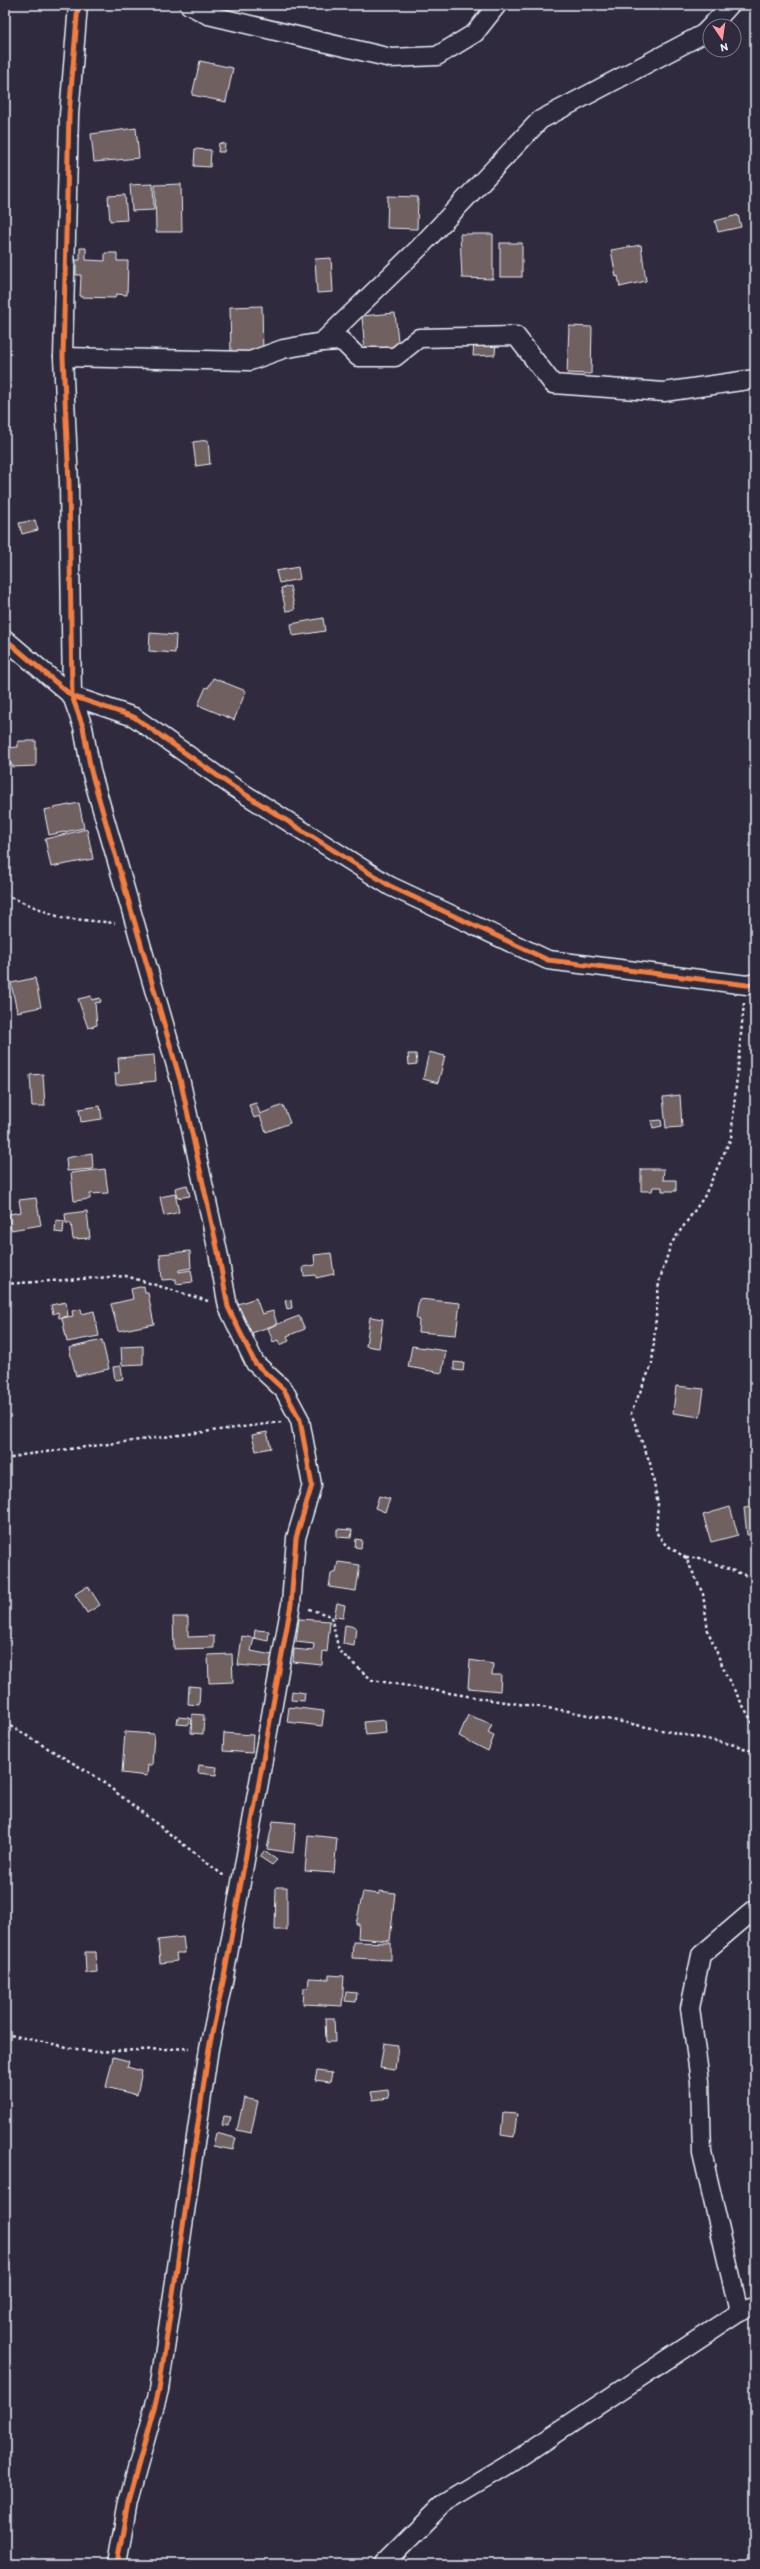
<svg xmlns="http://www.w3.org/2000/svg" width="760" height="2569" font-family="Itim,sans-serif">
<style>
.building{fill:#70605e;stroke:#e8f1f8}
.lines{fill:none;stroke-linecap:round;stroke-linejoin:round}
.street-casing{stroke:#e8f1f8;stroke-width:21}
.path{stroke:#e8f1f8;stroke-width:2.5;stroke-dasharray:3 3;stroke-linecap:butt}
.street{stroke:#2f2a3d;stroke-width:18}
.cycleway-casing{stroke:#2f2a3d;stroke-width:8}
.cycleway{stroke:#f27e40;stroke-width:5}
</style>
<rect width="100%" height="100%" fill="#2f2a3d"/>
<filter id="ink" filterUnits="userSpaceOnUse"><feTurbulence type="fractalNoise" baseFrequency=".025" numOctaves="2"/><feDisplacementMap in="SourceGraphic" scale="8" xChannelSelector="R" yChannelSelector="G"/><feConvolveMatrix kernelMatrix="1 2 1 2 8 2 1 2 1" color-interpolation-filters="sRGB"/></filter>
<g filter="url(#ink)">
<g class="building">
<path d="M200 61 233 68 226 102 192 95Z"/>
<path d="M136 128 139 158 94 162 91 134Z"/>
<path d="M219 143 225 144 224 152H218Z"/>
<path d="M195 149 211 150 210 167 194 166Z"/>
<path d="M153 184 154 210 132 211 130 185Z"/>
<path d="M181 184 182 232H156L155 185Z"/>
<path d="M125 195 127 220 110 221 108 196Z"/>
<path d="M388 196 418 197 417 229 387 228Z"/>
<path d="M738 215 741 227 718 232 715 221Z"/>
<path d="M460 234H493V279L462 278Z"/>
<rect x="500" y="243" width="22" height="34"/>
<path d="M641 245 646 281 620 287 618 276 616 277 611 250Z"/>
<path d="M80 248H86V260L105 261V253H117V261H128L127 295 116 294 115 298 80 297 81 275H76V260H80Z"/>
<path d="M331 258 333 292 317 293 315 259Z"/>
<path d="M262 306 263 355 231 356 230 307Z"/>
<path d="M395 313 399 350 365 353 362 316Z"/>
<path d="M569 326 592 327 591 374 567 373Z"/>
<path d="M474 340 496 341 495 355 473 356Z"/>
<path d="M208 440 210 464 196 466 193 442Z"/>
<path d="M35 520 38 530 22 534 19 523Z"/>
<path d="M298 567 300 579 279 583 276 571Z"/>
<path d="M290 586 295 610 286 611 281 588Z"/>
<path d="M323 618 325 631 293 636 291 624Z"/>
<path d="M150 633 176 635 175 653 149 651Z"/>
<path d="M213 678 246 691 234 720 198 705 206 687 208 688Z"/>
<path d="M18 741H36V766L12 767V764H5V748L18 747Z"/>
<path d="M79 803 84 828 49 835 44 810Z"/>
<path d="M87 829 93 859 51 867 45 839Z"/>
<path d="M35 978 41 1007 17 1012 11 983Z"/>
<path d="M91 996 92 1000 100 998 101 1002 95 1003 97 1025 88 1028 78 999Z"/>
<path d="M429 1052 445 1056 438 1083 423 1079Z"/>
<path d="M408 1054H416L417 1064 409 1065Z"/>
<path d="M154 1055 156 1081 116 1085 115 1073H119L118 1058Z"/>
<path d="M43 1074 45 1106H32L30 1075Z"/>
<path d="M680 1095 682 1127 666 1128 663 1097Z"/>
<path d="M256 1103 260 1114 283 1105 290 1123 266 1132 260 1116 254 1118 249 1105Z"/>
<path d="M100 1106 102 1119 81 1122 79 1109Z"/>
<path d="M661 1120 662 1126 653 1128 651 1121Z"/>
<path d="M92 1153 93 1169 67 1171 66 1158Z"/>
<path d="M105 1169 108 1193 90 1194V1199L74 1201 71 1173Z"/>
<path d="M641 1169H664L663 1180H676V1191H662V1187H653L652 1191H641Z"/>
<path d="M187 1185 190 1196 177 1198 175 1188Z"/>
<path d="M175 1194 179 1212 164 1216 160 1197Z"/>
<rect x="5" y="1197" width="2" height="15"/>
<path d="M36 1198 41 1225 11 1230 9 1214 21 1212 19 1200Z"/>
<path d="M87 1211 90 1238 73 1239 71 1223H66L65 1214Z"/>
<path d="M56 1220 64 1221 63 1233 55 1232Z"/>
<path d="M190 1251 191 1268 179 1270V1272L191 1270 193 1282 176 1284V1279L162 1280 160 1254Z"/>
<path d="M331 1253 334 1274 316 1278V1275L304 1276 303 1267 315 1265 314 1255Z"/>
<path d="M144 1286 145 1293H148L154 1324 118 1331 111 1304 133 1299 131 1289Z"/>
<path d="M256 1298 262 1314 273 1311 277 1324 249 1334 238 1304Z"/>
<path d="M419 1299 460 1303 456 1335 418 1332 419 1320 416 1319Z"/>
<path d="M291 1300 292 1308 287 1309 285 1301Z"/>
<path d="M66 1302 68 1316 59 1318 58 1312 53 1314 51 1305Z"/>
<path d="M81 1309 82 1314 94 1311 99 1336 67 1342 62 1318 73 1316 72 1311Z"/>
<path d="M299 1316 305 1329 287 1336 289 1341 280 1345 278 1340 273 1342 268 1328Z"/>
<path d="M370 1317 383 1319 379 1348 366 1346Z"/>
<path d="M102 1340 109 1369 76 1376 69 1348Z"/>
<path d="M143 1346V1364L122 1365 121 1347Z"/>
<path d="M412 1346 446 1351 442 1373 408 1367Z"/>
<path d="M454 1362 464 1363 463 1371 454 1370Z"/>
<path d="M121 1366 123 1379 115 1380 113 1367Z"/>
<path d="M676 1386 704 1389 700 1417 673 1413Z"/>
<path d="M267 1432 271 1448 256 1451 252 1435Z"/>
<path d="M379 1496 390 1499 385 1512 375 1508Z"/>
<path d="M730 1507 738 1535 711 1542 703 1515Z"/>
<path d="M755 1507V1534L747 1535 744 1508Z"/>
<path d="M337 1529 352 1530 351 1538 337 1537Z"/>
<path d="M356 1539 362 1540 361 1548 355 1547Z"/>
<path d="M338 1562 360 1565 356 1591 329 1587 331 1574 336 1572Z"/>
<path d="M88 1586 100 1605 87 1613 75 1594Z"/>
<path d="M337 1603 345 1605 343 1618 334 1617Z"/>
<path d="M173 1617H188V1637L214 1636V1648L174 1649Z"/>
<path d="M299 1619 330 1621 327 1652 323 1651 322 1665 293 1662 294 1649 313 1651 314 1644 296 1642Z"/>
<path d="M345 1625 356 1627 354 1646 343 1644Z"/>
<path d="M255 1630 269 1631 268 1641 254 1638Z"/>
<path d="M242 1636 254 1638 251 1651 272 1655 270 1668 238 1665Z"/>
<path d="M232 1654 233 1682 209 1683 208 1655Z"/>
<path d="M470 1660 493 1664 492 1675H501L500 1691 468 1688Z"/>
<path d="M189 1686 200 1687 199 1705 188 1704Z"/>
<path d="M292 1691 305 1693 304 1701 291 1700Z"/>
<path d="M289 1707 324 1711 322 1726 287 1722Z"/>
<path d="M192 1714 204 1715 203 1734 191 1733Z"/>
<path d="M468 1715 492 1724 488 1733 494 1736 488 1751 459 1736Z"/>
<path d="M178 1717 189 1718V1725L177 1724Z"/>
<path d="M385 1720 386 1733 366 1735 364 1722Z"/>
<path d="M125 1732 154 1734 152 1765H148L147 1776 122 1773Z"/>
<path d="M224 1733 253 1735 252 1753 223 1751Z"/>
<path d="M199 1765 217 1767 216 1775 198 1773Z"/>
<path d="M273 1821 296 1823 293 1853 267 1849Z"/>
<path d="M308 1835 337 1838 334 1873 305 1871Z"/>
<path d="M264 1851 277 1860 272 1865 260 1857Z"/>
<path d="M276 1887H287V1930H275Z"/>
<path d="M379 1891 395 1893 390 1941 358 1938 359 1924H356L363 1892 379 1894Z"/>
<path d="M183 1937 185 1953H176L177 1961 160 1963 158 1940Z"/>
<path d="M353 1942 391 1943V1960L352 1958Z"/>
<path d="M85 1952H96L97 1972 86 1973Z"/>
<path d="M329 1975 344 1976 342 2006 303 2004 304 1988H308L309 1978 329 1979Z"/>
<path d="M346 1992 357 1993 356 2002 345 2001Z"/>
<path d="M325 2018H334L335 2042H326Z"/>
<path d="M384 2043 398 2045 395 2070 380 2068Z"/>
<path d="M113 2057 129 2061 127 2067 142 2071 137 2095 106 2087Z"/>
<path d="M317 2071 332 2073 330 2082 315 2080Z"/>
<path d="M388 2090 389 2098 373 2100 371 2092Z"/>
<path d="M244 2098 258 2101 251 2133 237 2130Z"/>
<path d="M503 2113 517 2114 514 2137 501 2135Z"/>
<path d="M224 2116 230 2117 228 2126 222 2125Z"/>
<path d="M216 2133 236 2138 233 2150 213 2146Z"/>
</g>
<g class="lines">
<g class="street-casing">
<g id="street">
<path d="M78 5 69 115 63 357 69 483 72 696 134 717 232 786 390 886 548 960 747 985 755 983"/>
<path d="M189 5 208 15 391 58 437 56 475 33 497 5"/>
<path d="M711 26 730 5"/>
<path d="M322 342 419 248 540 120 703 34 710 27"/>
<path d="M63 357 250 361 283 349 322 342 342 341 358 357H395L419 338 516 336 553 384 664 392 755 379"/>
<path d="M5 639 72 696 83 727 91 771 181 1083 218 1252 228 1307 255 1363 284 1390 300 1420 312 1485 296 1538 291 1604 224 1977 209 2048 159 2390 128 2502 117 2564"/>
<path d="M739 2312 702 2153 700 2081 690 2008 701 1955 755 1909"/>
<path d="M383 2564 444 2503 506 2466 739 2312 755 2305"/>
</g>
</g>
<g class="path">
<path d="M5 895 62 918 115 923"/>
<path d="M744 1003 731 1138 704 1197 671 1244 659 1282 652 1364 631 1413 650 1463 658 1504 656 1532 665 1544 686 1558 703 1594 708 1631 727 1677 755 1727"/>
<path d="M5 1284 126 1276 208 1301"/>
<path d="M5 1460 22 1455 282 1422"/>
<path d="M686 1558H700L755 1579"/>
<path d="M309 1609 331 1616 339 1651 372 1680 491 1700 568 1711 735 1745 755 1752"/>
<path d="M5 1723 95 1776 224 1876"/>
<path d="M5 2034 91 2052 190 2048"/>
</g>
<use href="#street" class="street"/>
<g class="cycleway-casing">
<g id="cycleway">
<path d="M78 5 69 115 63 357 69 483 72 696 134 717 232 786 390 886 548 960 747 985 755 983"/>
<path d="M5 639 72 696 83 727 91 771 181 1083 218 1252 228 1307 255 1363 284 1390 300 1420 312 1485 296 1538 291 1604 224 1977 209 2048 159 2390 128 2502 117 2564"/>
</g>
</g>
<use href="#cycleway" class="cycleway"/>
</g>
</g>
<rect width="760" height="2569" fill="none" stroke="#2f2a3d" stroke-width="20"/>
<rect x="10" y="10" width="740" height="2549" fill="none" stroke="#e8f1f8" stroke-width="1.5" filter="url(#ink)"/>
<g transform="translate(722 38) rotate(167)"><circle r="19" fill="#2f2a3d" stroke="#797a88"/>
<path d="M0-3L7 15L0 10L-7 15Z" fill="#ff9aa2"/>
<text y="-6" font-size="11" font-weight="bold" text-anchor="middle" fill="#e8f1f8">N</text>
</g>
</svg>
